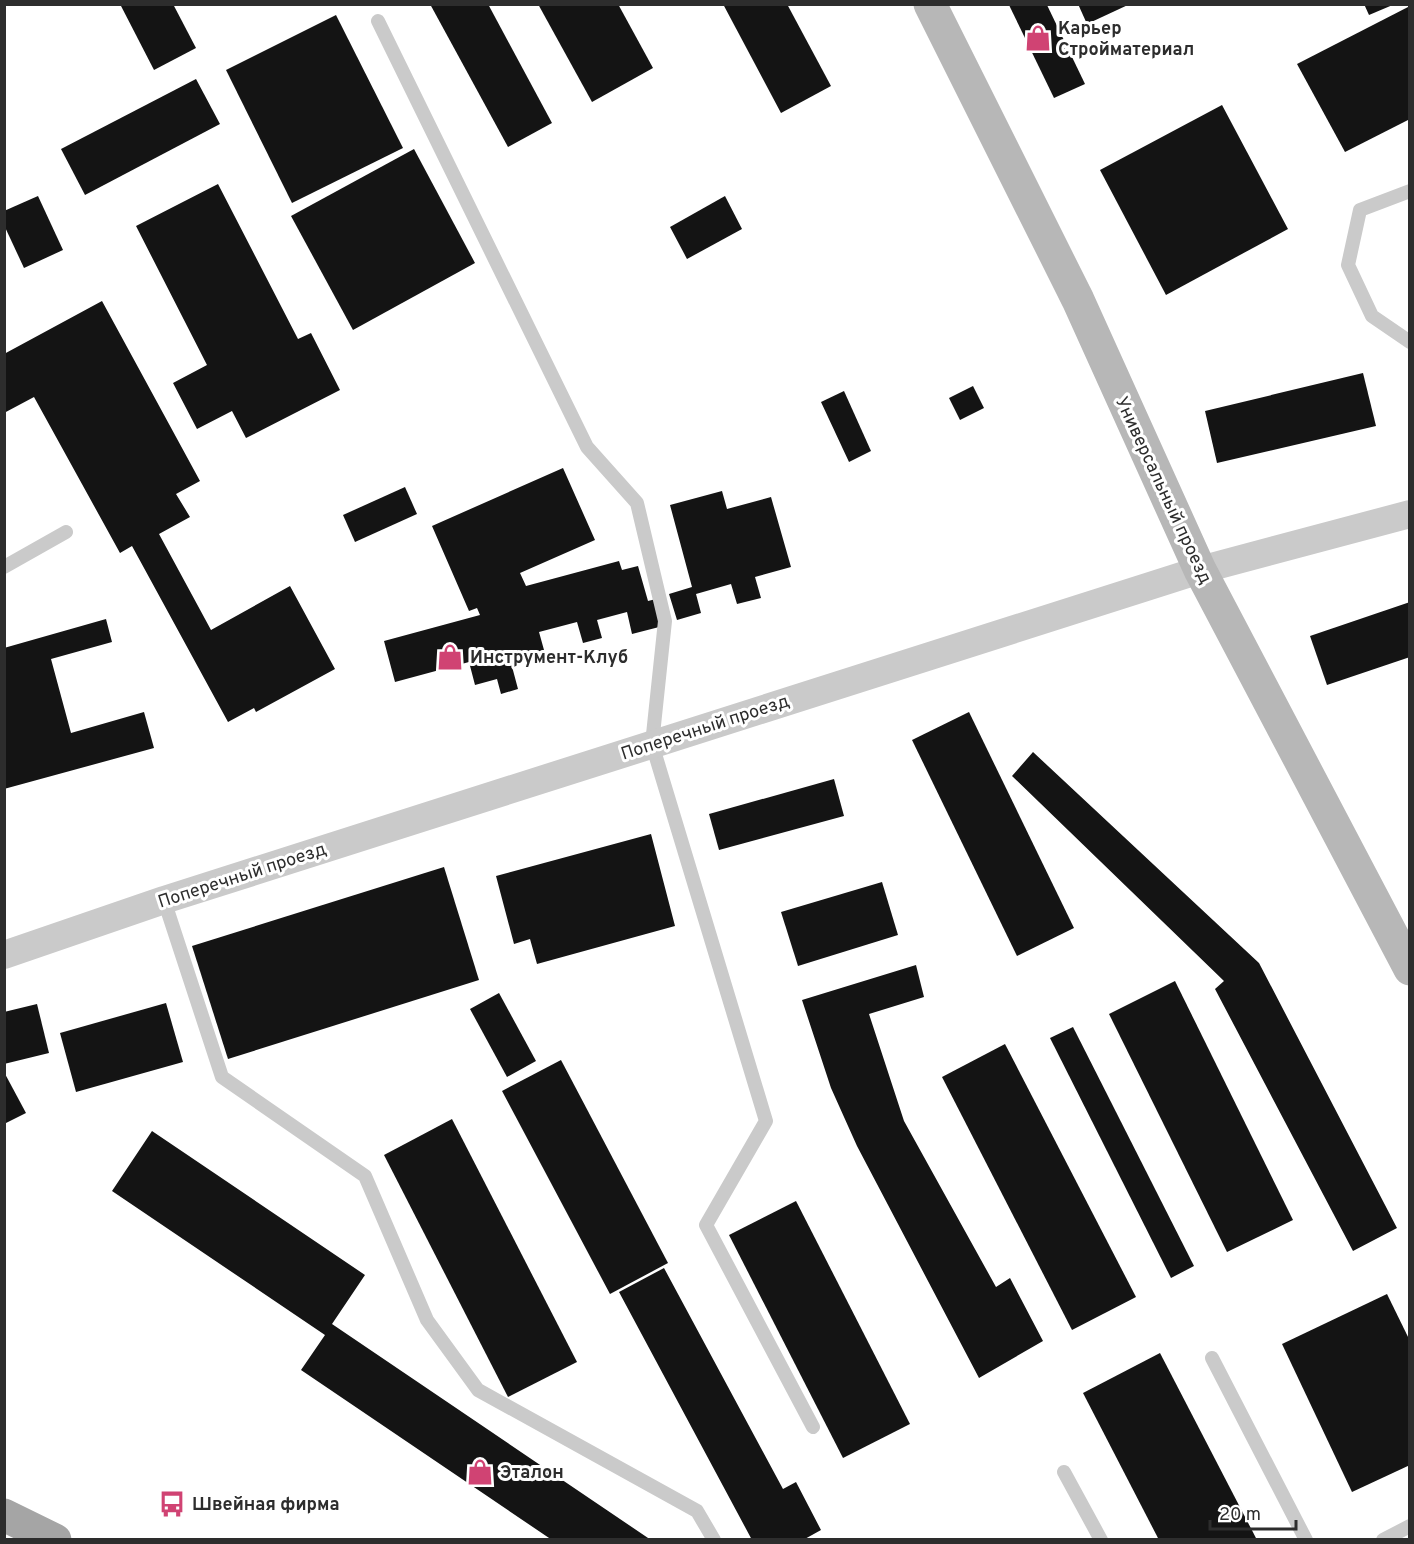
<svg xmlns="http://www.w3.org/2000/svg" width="1414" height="1544" font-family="Overpass,sans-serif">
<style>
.building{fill:#141414}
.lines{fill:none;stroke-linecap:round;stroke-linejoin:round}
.lane{stroke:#cacaca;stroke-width:14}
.street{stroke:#cacaca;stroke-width:28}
.secondary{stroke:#b7b7b7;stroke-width:33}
.primary{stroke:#a5a5a5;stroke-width:33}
.labels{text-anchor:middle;stroke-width:6;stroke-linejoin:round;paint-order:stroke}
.poi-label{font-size:18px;font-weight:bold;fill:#2d2d2d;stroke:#fff;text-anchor:start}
.street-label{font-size:18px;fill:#2d2d2d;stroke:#fff}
</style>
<rect width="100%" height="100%" fill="#fff"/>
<g class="building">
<path d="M120 4H173L196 48 154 70Z"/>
<path d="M430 4H488L552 123 508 147Z"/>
<path d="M538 4H618L653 68 592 102Z"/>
<path d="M723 4H787L831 86 781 113Z"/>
<path d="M1078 4H1130L1087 24Z"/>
<path d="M1364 4H1395L1369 15Z"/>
<path d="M1009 5H1047L1085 84 1054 98Z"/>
<path d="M1410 6V119L1345 152 1297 64Z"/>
<path d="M336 15 403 148 292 203 226 70Z"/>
<path d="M196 79 220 124 85 195 61 149Z"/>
<path d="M1222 105 1288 229 1166 295 1100 170Z"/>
<path d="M414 149 475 263 353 330 291 216Z"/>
<path d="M218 184 298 339 311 333 340 390 246 438 232 411 197 429 173 383 207 365 136 226Z"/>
<path d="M38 196 63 250 24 268 4 225V211Z"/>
<path d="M725 196 742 229 687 259 670 227Z"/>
<path d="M102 301 200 481 176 494 190 517 159 534 211 630 290 586 335 669 256 712 254 708 228 722 132 546 120 553 34 397 4 413V354Z"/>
<path d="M1363 373 1376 426 1217 463 1205 411Z"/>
<path d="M973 386 984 408 960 420 949 398Z"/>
<path d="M844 391 871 451 849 462 821 402Z"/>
<path d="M563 468 595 540 520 573 526 586 619 561 622 570 638 566 648 601 656 599 663 626 632 634 627 612 597 620 602 638 583 643 577 622 539 632 544 650 510 659 518 689 501 694 497 679 475 685 469 662 395 682 384 641 480 615 477 608 469 611 432 526Z"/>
<path d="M405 487 417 514 355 542 343 515Z"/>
<path d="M722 491 727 509 771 497 791 567 755 577 761 598 737 604 731 584 696 594 701 613 677 620 669 594 692 587 670 505Z"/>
<path d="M1410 602V657L1327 685 1310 636Z"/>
<path d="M106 619 112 642 51 659 71 733 144 712 154 748 4 789V648Z"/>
<path d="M969 712 1074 928 1017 956 912 740Z"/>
<path d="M1033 752 1259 963 1397 1228 1353 1251 1215 989 1224 981 1012 776Z"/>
<path d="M834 779 844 816 719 850 709 814Z"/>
<path d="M651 834 675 926 537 964 530 939 514 944 496 876Z"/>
<path d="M444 867 479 980 228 1059 192 946Z"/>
<path d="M882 882 898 935 798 966 781 912Z"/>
<path d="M916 965 924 997 869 1014 904 1121 996 1287 1010 1278 1043 1341 979 1378 857 1146 831 1088 802 1000Z"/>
<path d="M1175 981 1293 1220 1227 1252 1109 1014Z"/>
<path d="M499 993 536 1061 507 1077 470 1009Z"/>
<path d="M166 1003 183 1062 76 1092 60 1033Z"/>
<path d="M37 1004 49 1053 4 1064V1012Z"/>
<path d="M1073 1027 1194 1266 1171 1278 1050 1038Z"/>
<path d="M1005 1044 1136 1297 1072 1330 942 1077Z"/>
<path d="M561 1060 668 1263 610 1294 502 1091Z"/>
<path d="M4 1072 26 1113 4 1124Z"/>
<path d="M452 1119 577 1362 508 1397 384 1155Z"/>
<path d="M152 1131 365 1275 332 1324 651 1540H552L301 1370 325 1335 112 1191Z"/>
<path d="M796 1201 910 1424 843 1458 729 1235Z"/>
<path d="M664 1268 783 1489 796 1482 821 1530 803 1540H752L619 1292Z"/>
<path d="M1387 1294 1410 1341V1465L1352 1492 1282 1344Z"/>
<path d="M1160 1353 1257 1540H1159L1083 1393Z"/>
</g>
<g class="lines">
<g class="lane">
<path d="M378 21 587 447 637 503 665 621 652 744 766 1121 706 1225 813 1427"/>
<path d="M1410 191 1360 210 1348 265 1372 316 1410 342"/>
<path d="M4 567 66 532"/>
<path d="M164 900 222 1077 365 1176 427 1320 478 1390 697 1511 714 1540"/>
<path d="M1212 1358 1306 1540"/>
<path d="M1064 1472 1101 1540"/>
<path d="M1383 1540 1410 1526"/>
</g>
<path class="street" d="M4 955 164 900 1200 570 1410 514"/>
<path class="secondary" d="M930 4 1078 300 1200 570 1410 969"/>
<path class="primary" d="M4 1515 55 1540"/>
</g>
<defs>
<g id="shop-bare" transform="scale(2.07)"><path d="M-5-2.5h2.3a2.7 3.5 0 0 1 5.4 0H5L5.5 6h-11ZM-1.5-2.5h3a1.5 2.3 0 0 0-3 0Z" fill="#d04373" stroke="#fff" stroke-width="2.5" paint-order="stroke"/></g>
<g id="bus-bare" transform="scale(2.07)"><path d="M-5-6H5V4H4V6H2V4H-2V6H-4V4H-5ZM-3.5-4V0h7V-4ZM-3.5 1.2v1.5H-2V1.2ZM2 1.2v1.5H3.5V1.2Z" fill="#d04373" stroke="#fff" stroke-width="2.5" paint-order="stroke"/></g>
</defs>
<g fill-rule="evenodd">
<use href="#shop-bare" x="1038" y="38"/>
<use href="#shop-bare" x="450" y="657"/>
<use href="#shop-bare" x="480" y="1472"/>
<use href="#bus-bare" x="172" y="1504"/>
</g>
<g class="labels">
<g class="poi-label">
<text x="1058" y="34">Карьер<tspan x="1058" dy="21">Стройматериал</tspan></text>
<text x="470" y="663">Инструмент-Клуб</text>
<text x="500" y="1478">Эталон</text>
<text x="192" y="1510">Швейная фирма</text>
</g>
<g class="street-label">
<text transform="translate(1164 490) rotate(65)" y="6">Универсальный проезд</text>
<text transform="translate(705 727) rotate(-18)" y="6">Поперечный проезд</text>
<text transform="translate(242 875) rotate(-18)" y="6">Поперечный проезд</text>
</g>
</g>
<rect width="1414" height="1544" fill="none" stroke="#2d2d2d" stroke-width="12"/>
<path d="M1210 1520v9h86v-9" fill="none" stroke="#2d2d2d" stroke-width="3"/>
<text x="1219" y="1520" font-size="18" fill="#2d2d2d" stroke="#ffffff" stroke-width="4.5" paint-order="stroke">20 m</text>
</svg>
